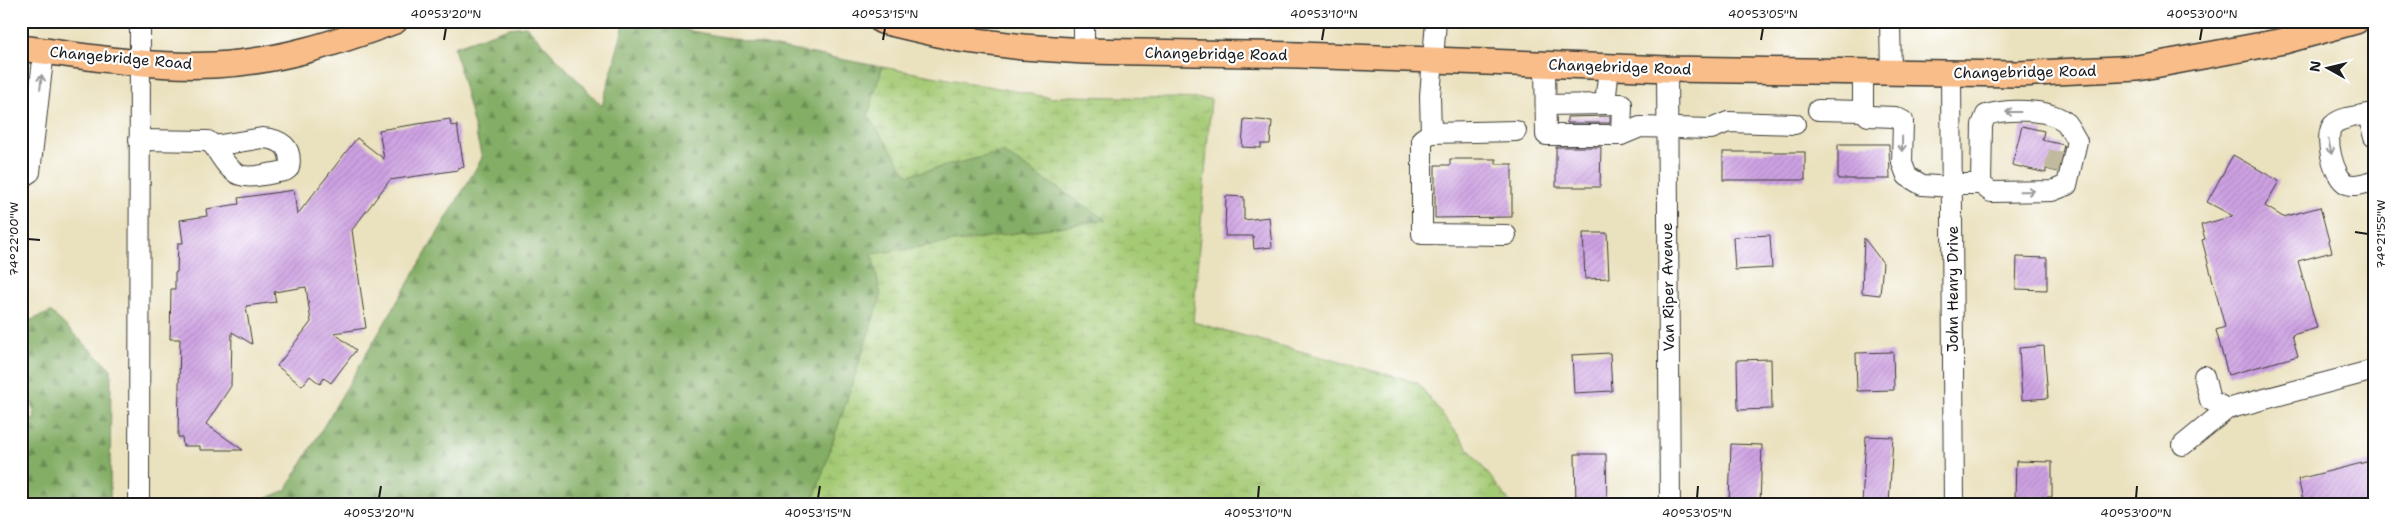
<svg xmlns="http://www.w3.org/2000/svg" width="2395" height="526" font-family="'Shantell Sans',sans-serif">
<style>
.forest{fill:url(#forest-firs);stroke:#506541}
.wetland{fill:url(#wetland-marsh);stroke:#607348}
.building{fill:url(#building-hatch)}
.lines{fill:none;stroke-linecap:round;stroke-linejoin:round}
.minor-tunnel{stroke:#c1ba9e;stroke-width:20;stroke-dasharray:20 10;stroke-linecap:butt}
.minor-casing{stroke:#3b3a34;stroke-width:22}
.major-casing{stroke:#3b3a34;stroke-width:28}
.minor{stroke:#fff;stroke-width:20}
.major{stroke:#f8bd89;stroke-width:25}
.oneway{stroke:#999}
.ticks{fill:none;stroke:#1c1c1c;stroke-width:2}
.labels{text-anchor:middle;stroke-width:4.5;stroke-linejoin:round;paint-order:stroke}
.street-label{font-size:15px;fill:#1c1c1c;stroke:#fff}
.neatline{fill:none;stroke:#1c1c1c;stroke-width:2}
.ticks-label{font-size:12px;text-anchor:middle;fill:#1c1c1c}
</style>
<defs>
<pattern id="forest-firs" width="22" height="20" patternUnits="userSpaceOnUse" patternTransform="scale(1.25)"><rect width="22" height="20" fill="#84ae66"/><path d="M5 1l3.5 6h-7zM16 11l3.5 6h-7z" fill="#6b8d53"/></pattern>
<pattern id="wetland-marsh" width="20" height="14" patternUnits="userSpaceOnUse" patternTransform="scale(1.25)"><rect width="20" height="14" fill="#a5ca74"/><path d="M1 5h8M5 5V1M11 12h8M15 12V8" fill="none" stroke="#8dad64"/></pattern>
<pattern id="building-hatch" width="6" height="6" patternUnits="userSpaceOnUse" patternTransform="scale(1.25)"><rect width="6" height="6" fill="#cda1e2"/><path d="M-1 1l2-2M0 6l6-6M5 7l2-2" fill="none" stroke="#af8ac1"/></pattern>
</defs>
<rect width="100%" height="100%" fill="#fff"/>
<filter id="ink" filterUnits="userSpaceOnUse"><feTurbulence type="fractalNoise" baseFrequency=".02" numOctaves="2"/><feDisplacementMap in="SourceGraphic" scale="10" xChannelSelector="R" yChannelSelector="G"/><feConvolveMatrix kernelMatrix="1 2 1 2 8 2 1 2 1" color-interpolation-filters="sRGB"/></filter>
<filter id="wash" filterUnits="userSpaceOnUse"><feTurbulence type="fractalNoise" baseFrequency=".0096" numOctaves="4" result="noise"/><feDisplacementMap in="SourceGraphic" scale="20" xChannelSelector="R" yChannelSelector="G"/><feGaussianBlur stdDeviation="1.12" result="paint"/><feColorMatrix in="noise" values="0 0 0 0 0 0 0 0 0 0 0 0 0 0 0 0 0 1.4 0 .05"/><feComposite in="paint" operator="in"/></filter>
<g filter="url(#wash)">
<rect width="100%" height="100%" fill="#eae1be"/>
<g class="forest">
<path d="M625 21H639L882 67 868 116 908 174 1003 152 1106 220 873 254 881 296 812 505H252L286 490 482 158 454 47 508 28 526 26 602 106Z"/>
<path d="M51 312 111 369 110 505H21V417L35 420 21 343V324Z"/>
</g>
<path class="wetland" d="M882 67 1053 98 1070 96 1211 99 1193 322 1418 383 1512 505H812L881 296 872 254 1106 220 1003 152 908 175 868 116Z"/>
<g id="blocks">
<g class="building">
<path d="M1610 116V123H1567V117Z"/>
<path d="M450 119 451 126 457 125 464 167 458 168V170L390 180 352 230 366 328 334 333 356 350 331 383 324 378 320 384 310 376 302 386 277 366 311 322 306 287 274 292 276 302 246 306 252 344 232 332 231 386 206 424 243 450H200V446H183L182 437H178L180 339H170L171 289H175V273L177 272 178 243H183L180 220 207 216 206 209 239 204 238 198 294 190 297 215 357 138 384 159 379 130Z"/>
<path d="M1244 119 1272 121 1270 144H1261V148L1242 147Z"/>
<path d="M2022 126 2044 131 2042 140 2064 145 2058 172 2046 169V173L2012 165Z"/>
<path d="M1838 144H1889L1890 179H1838Z"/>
<path d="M1556 147H1601L1600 187H1556Z"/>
<rect x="1723" y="152" width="82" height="28"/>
<path d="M2233 155 2279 181 2265 206 2283 217 2320 207 2332 252 2298 261 2317 328 2292 335 2298 356 2228 375 2216 330 2225 327 2202 240 2205 239 2201 225 2233 216 2207 202Z"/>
<path d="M1450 159H1496V164H1512V217L1435 218V165H1450Z"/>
<path d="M1226 196 1244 197V220L1269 217 1272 247 1254 249 1253 236H1225Z"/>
<path d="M1583 233H1607L1609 278 1585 279Z"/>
<path d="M1770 235 1772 268 1735 270 1733 237Z"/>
<path d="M1864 238 1883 263 1880 295 1862 293Z"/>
<path d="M2017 257 2047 258V290L2016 289Z"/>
<path d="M2044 346 2048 398 2022 400 2019 348Z"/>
<path d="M1893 352 1894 390 1857 391 1856 353Z"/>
<path d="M1610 353 1612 391 1574 393 1572 355Z"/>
<path d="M1771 359 1772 409 1738 410 1737 360Z"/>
<path d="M1866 436 1893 437 1889 505 1862 504Z"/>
<path d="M1731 444 1762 445 1760 505H1729Z"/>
<path d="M1575 454H1606L1607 505H1576Z"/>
<path d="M2374 460V505H2325L2324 499 2314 501 2313 498 2303 500 2298 479Z"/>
<path d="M2016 461 2052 462V497H2015Z"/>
</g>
</g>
</g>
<g filter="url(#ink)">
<use href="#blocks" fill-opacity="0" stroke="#3b3a34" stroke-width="1"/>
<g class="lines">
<path class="minor-tunnel" d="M2054 171 2061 144"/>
<g class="minor-casing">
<g id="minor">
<path d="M1436 21 1430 96 1431 133 1516 131"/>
<path d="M1890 21 1891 73"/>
<path d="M1084 51V21"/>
<path d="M1545 65 1546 135H1621L1640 127 1711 129 1728 122 1795 124"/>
<path d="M1609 67 1605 104H1622L1621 135"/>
<path d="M1667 69 1670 505"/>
<path d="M1951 74 1954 505"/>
<path d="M1546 105 1605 104"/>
<path d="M1818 110 1863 111 1868 116 1895 117 1903 121 1902 163 1907 176 1922 185 1952 187"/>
<path d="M1863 111V73"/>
<path d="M2374 113C2362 116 2342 116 2333 125 2323 136 2334 179 2347 184 2356 187 2366 183 2374 181"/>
<path d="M2368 115 2374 137"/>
<path d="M1431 133 1422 139V234L1506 235"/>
<path d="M262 138C281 139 293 147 289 168L285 171C244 178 237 185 214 146Z"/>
<path d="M139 140 208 141 214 146"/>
<path d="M21 178 30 172 44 51"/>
<path d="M1952 184H1981L1982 125 1986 115C2005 109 2047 108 2064 121 2069 125 2073 135 2077 141L2067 185 2052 191 1991 192 1981 184"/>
<path d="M2204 376 2210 400 2227 409"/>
<path d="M2183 445 2227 409 2374 370"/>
<path d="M139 505 140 21"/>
</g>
</g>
<g class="major-casing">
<g id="major">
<path d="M882 21 960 39 1023 47 1084 51 1299 55 1667 69 2018 74 2138 68 2284 41 2356 21"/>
<path d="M21 48C85 56 150 68 214 65 278 62 336 43 395 21"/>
</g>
</g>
<use href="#minor" class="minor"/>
<use href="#major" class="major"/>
</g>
<defs><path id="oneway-shaft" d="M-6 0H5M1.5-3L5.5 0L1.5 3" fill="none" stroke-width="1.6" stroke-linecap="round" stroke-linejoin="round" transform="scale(1.25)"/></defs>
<g class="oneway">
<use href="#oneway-shaft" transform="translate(41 82) rotate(-84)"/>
<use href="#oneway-shaft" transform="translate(2013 112) rotate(180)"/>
<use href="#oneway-shaft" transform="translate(1902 144) rotate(91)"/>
<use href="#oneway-shaft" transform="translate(2330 147) rotate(78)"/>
<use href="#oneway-shaft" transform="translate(2027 191) rotate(-1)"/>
</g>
</g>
<path class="ticks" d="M444 40 446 28M883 40 885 28M1322 40 1324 28M1761 40 1763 28M2200 40 2202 28M2355 232 2368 234M28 239 40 240M379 498 381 486M818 498 820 486M1258 498 1259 486M1697 498 1698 486M2136 498 2137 486"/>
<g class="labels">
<g class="street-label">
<text transform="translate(1216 54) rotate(1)" y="5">Changebridge Road</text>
<text transform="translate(121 58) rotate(5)" y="5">Changebridge Road</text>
<text transform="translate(1620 67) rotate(2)" y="5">Changebridge Road</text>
<text transform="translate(2025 72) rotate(-1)" y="5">Changebridge Road</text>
<text transform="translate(1668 287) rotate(-91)" y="5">Van Riper Avenue</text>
<text transform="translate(1953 289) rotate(-90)" y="5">John Henry Drive</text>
</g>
</g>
<rect width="2395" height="526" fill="none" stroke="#fff" stroke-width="55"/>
<g transform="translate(2328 68) rotate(278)" stroke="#ffffff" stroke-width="4" paint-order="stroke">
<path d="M0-4L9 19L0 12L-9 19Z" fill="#1c1c1c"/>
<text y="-8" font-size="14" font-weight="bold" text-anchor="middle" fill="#1c1c1c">N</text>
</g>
<rect x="28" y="28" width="2340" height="470" class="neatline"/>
<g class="ticks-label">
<text x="446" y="18">40°53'20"N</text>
<text x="885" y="18">40°53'15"N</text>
<text x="1324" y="18">40°53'10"N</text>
<text x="1763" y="18">40°53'05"N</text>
<text x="2202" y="18">40°53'00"N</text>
<text transform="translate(2381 234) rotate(-90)" y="4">74°21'55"W</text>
<text transform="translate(14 239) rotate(-90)" y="4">74°22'00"W</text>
<text x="379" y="517">40°53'20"N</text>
<text x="818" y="517">40°53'15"N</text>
<text x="1258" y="517">40°53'10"N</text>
<text x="1697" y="517">40°53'05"N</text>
<text x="2136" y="517">40°53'00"N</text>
</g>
</svg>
